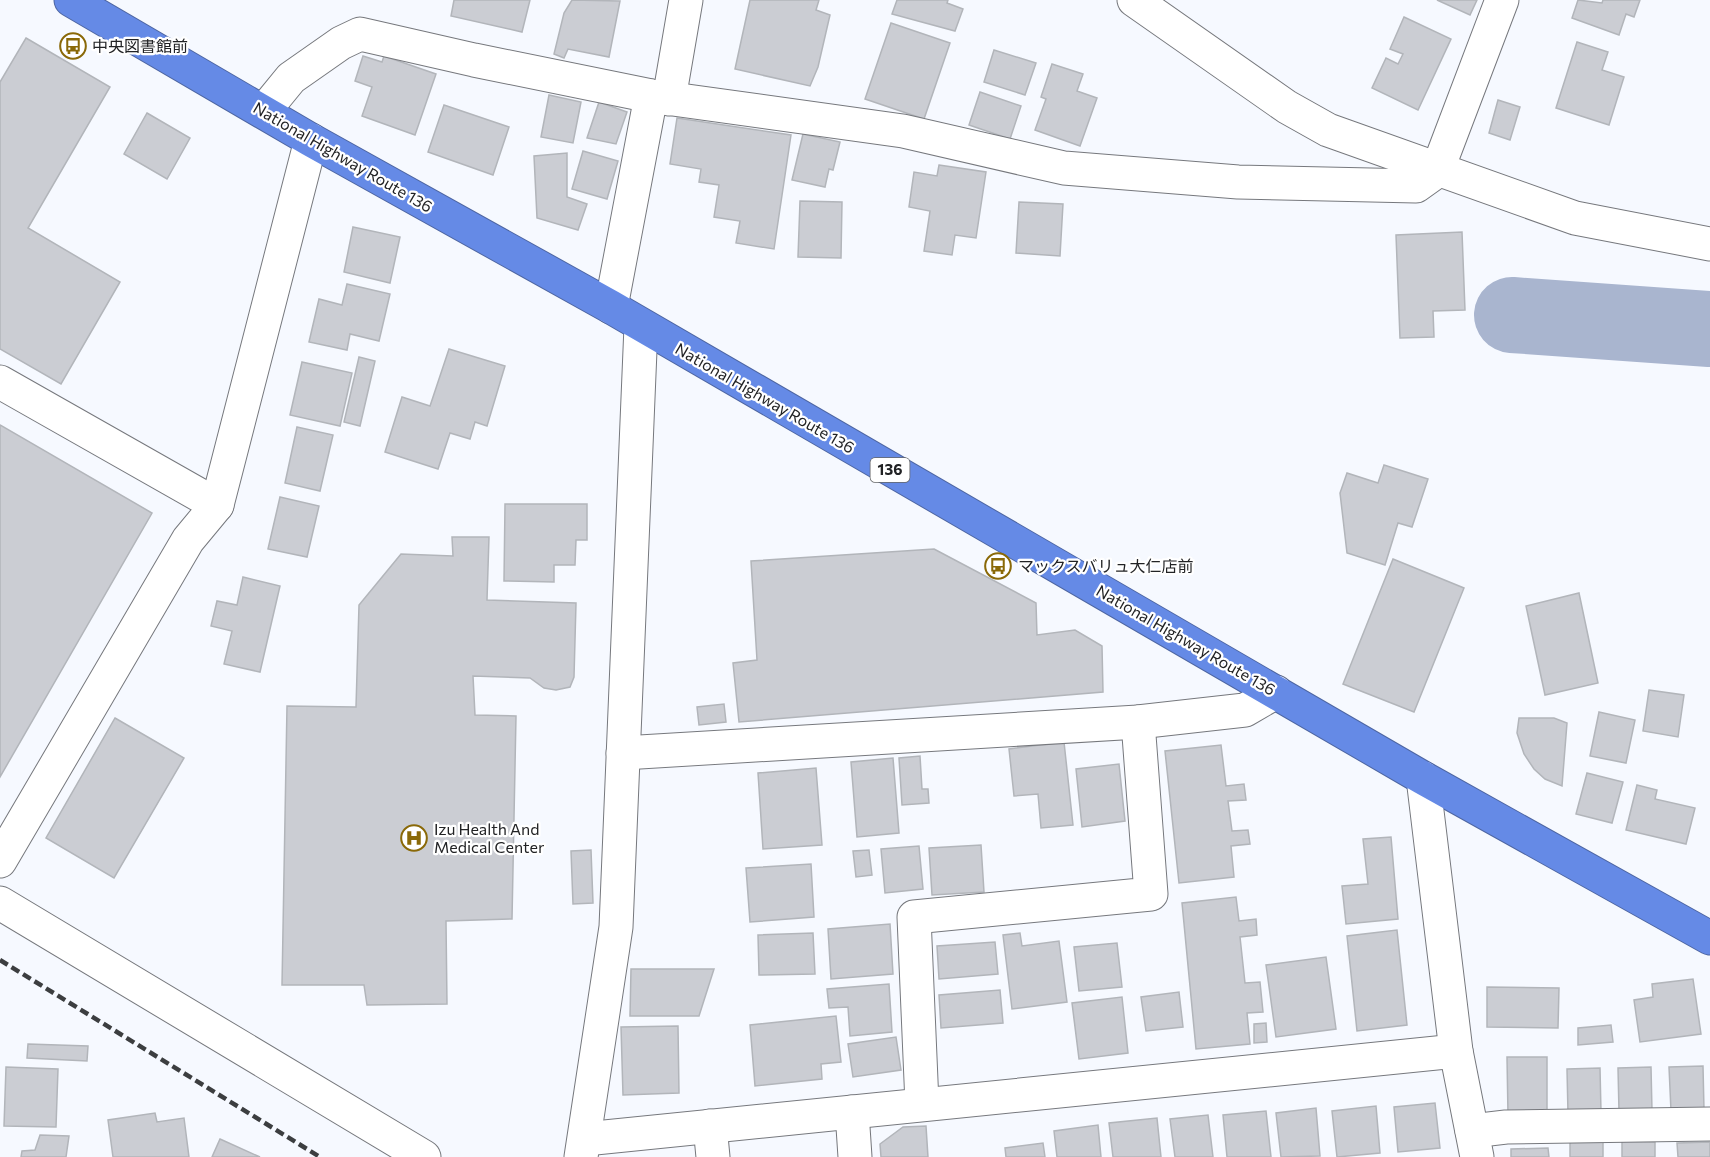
<svg xmlns="http://www.w3.org/2000/svg" width="1710" height="1157" font-family="Commissioner,'Noto Sans JP',sans-serif">
<style>
.lines{fill:none;stroke-linecap:round;stroke-linejoin:round}
.river{stroke:#a9b5cf;stroke-width:76}
.building{fill:#cbcdd3;stroke:#b2b5ba;stroke-width:1.5}
.minor-casing{stroke:#76787d;stroke-width:35}
.highway-casing{stroke:#4e66a2;stroke-width:35}
.minor{stroke:#fff;stroke-width:33}
.highway{stroke:#658ae6;stroke-width:33}
.rail{stroke:#3c3e40;stroke-width:4.5;stroke-dasharray:9 4.5;stroke-linecap:butt}
.labels{text-anchor:middle;stroke-width:4.5;stroke-linejoin:round;paint-order:stroke}
.shield{fill:#fff;stroke:#646566;stroke-width:1.5}
.shield-label{font-size:15px;font-weight:bold;fill:#222325}
.poi-label{font-size:16px;fill:#222325;stroke:#fff;text-anchor:start}
.street-label{font-size:16px;fill:#222325;stroke:#fff}
</style>
<rect width="100%" height="100%" fill="#f6f9ff"/>
<g class="lines">
<path class="river" d="M1512 315 1710 329"/>
</g>
<g class="building">
<path d="M454 0H530L522 32 451 16Z"/>
<path d="M572 0 620 1 609 57 568 49 564 58 554 54 564 13Z"/>
<path d="M750 0H819L816 10 830 15 818 67 810 86 735 69Z"/>
<path d="M897 0H948L947 3 963 9 955 31 892 14Z"/>
<path d="M1437 0H1477L1470 15Z"/>
<path d="M1578 0 1602 3 1603 0H1640L1634 17 1626 14 1619 35 1572 18Z"/>
<path d="M1404 17 1451 39 1418 110 1372 88 1386 58 1398 64 1403 54 1390 49Z"/>
<path d="M891 23 950 43 924 119 865 99Z"/>
<path d="M26 38 110 87 28 228 120 282 61 384 0 349V82Z"/>
<path d="M1577 42 1608 52 1602 70 1624 77 1609 125 1556 108Z"/>
<path d="M994 50 1036 63 1025 95 984 82Z"/>
<path d="M363 56 382 62 384 56 436 74 415 135 362 116 372 87 355 81Z"/>
<path d="M1052 64 1083 74 1077 91 1097 98 1080 146 1035 130 1046 99 1041 97Z"/>
<path d="M980 92 1021 106 1010 139 969 125Z"/>
<path d="M549 95 581 102 573 143 541 137Z"/>
<path d="M1498 100 1520 107 1510 140 1489 133Z"/>
<path d="M599 102 627 112 616 144 587 138Z"/>
<path d="M444 105 509 127 493 175 428 152Z"/>
<path d="M147 113 190 138 167 179 124 154Z"/>
<path d="M677 118 791 135 774 249 736 243 740 221 714 217 719 185 699 182 701 169 670 164Z"/>
<path d="M803 134 840 142 833 170 829 169 825 187 792 180Z"/>
<path d="M583 151 618 161 607 199 572 189Z"/>
<path d="M567 153V197L587 204 578 230 537 218 534 156Z"/>
<path d="M939 165 986 172 976 238 955 235 952 255 924 251 930 211 909 207 914 172 937 176Z"/>
<path d="M800 201 842 202 841 258 798 257Z"/>
<path d="M1019 202 1063 204 1060 256 1016 253Z"/>
<path d="M353 227 400 237 390 283 344 272Z"/>
<path d="M1462 232 1465 310 1433 311 1434 337 1400 338 1396 235Z"/>
<path d="M347 284 390 294 379 341 350 334 347 350 309 342 319 299 342 305Z"/>
<path d="M449 349 505 366 487 426 475 422 470 439 450 433 438 469 385 452 402 397 430 406Z"/>
<path d="M359 357 375 361 360 426 344 422Z"/>
<path d="M302 362 352 373 340 426 290 415Z"/>
<path d="M0 425 152 513 0 777Z"/>
<path d="M297 427 333 435 320 491 285 483Z"/>
<path d="M1384 465 1428 479 1412 527 1398 523 1385 565 1347 553 1340 493 1347 473 1378 483Z"/>
<path d="M280 497 319 506 307 557 268 549Z"/>
<path d="M505 504H587V540H576L575 565H554V582L504 581Z"/>
<path d="M452 537H489L487 600 576 603 574 677 570 687 556 690 544 688 530 678 473 676 475 715 516 716 512 919 446 921 447 1004 367 1005 364 985H282L287 706 356 707 359 605 401 554 453 556Z"/>
<path d="M934 549 1036 603 1037 635 1075 630 1102 646 1103 692 739 722 733 663 757 660 751 561Z"/>
<path d="M1393 559 1464 588 1414 712 1343 684Z"/>
<path d="M243 577 280 586 260 672 224 664 232 631 211 626 217 601 237 605Z"/>
<path d="M1579 593 1598 683 1545 695 1526 606Z"/>
<path d="M1649 690 1684 695 1678 737 1643 731Z"/>
<path d="M724 704 726 722 699 725 697 707Z"/>
<path d="M1599 712 1635 720 1626 763 1590 756Z"/>
<path d="M115 718 184 758 114 878 46 838Z"/>
<path d="M1519 718H1554L1567 723 1562 786 1545 779 1534 769 1524 754 1517 733Z"/>
<path d="M1064 742 1073 825 1041 828 1038 794 1014 796 1009 749Z"/>
<path d="M1221 745 1226 786 1244 784 1246 800 1228 801 1232 831 1248 830 1250 844 1231 846 1234 877 1179 883 1165 751Z"/>
<path d="M920 756 922 789H928L929 803 902 805 899 758Z"/>
<path d="M893 758 899 833 857 837 851 762Z"/>
<path d="M1119 764 1125 821 1082 827 1076 769Z"/>
<path d="M816 768 822 845 763 849 758 773Z"/>
<path d="M1587 773 1623 782 1612 823 1576 814Z"/>
<path d="M1637 785 1657 790 1655 799 1695 808 1686 844 1626 830Z"/>
<path d="M1391 837 1398 919 1346 924 1342 886 1368 884 1363 839Z"/>
<path d="M981 845 984 892 932 895 929 848Z"/>
<path d="M919 846 923 889 885 893 881 849Z"/>
<path d="M591 850 593 903 573 904 571 851Z"/>
<path d="M869 850 872 875 856 877 853 851Z"/>
<path d="M811 864 814 917 750 922 746 868Z"/>
<path d="M1236 897 1239 921 1256 919 1257 935 1240 937 1245 983 1260 982 1263 1012 1247 1013 1250 1044 1196 1049 1182 903Z"/>
<path d="M890 924 893 974 831 979 828 929Z"/>
<path d="M1397 930 1407 1025 1357 1031 1347 936Z"/>
<path d="M813 933 815 974 759 975 758 935Z"/>
<path d="M1020 933 1022 946 1059 941 1067 1002 1012 1009 1003 935Z"/>
<path d="M995 942 998 974 939 979 937 946Z"/>
<path d="M1117 943 1122 987 1079 991 1074 947Z"/>
<path d="M1326 957 1336 1029 1276 1037 1266 965Z"/>
<path d="M631 969H714L699 1016H630Z"/>
<path d="M1693 979 1701 1034 1640 1042 1634 1000 1653 997 1652 984Z"/>
<path d="M889 984 892 1032 850 1036 848 1007 829 1008 827 989Z"/>
<path d="M1487 987 1559 988 1558 1028 1487 1027Z"/>
<path d="M1000 990 1003 1023 941 1028 939 995Z"/>
<path d="M1179 992 1183 1027 1146 1031 1141 997Z"/>
<path d="M1122 997 1128 1053 1079 1059 1072 1003Z"/>
<path d="M836 1016 841 1062 821 1064 822 1079 755 1086 750 1025Z"/>
<path d="M1266 1023 1267 1042 1254 1043V1024Z"/>
<path d="M1611 1025 1613 1042 1578 1045V1028Z"/>
<path d="M678 1026 679 1093 623 1095 621 1027Z"/>
<path d="M896 1037 901 1070 853 1077 848 1044Z"/>
<path d="M28 1044 88 1046 87 1061 27 1058Z"/>
<path d="M1507 1057H1547V1114L1508 1115Z"/>
<path d="M1703 1066 1704 1110 1671 1111 1669 1067Z"/>
<path d="M6 1067 58 1069 56 1127 4 1126Z"/>
<path d="M1651 1067 1652 1111 1619 1112 1618 1068Z"/>
<path d="M1600 1068 1601 1112 1568 1114 1567 1069Z"/>
<path d="M1435 1103 1440 1148 1398 1152 1394 1107Z"/>
<path d="M1376 1106 1380 1153 1337 1157 1332 1111Z"/>
<path d="M1316 1108 1320 1156 1281 1157 1276 1113Z"/>
<path d="M1266 1111 1271 1157H1227L1223 1115Z"/>
<path d="M155 1113 157 1122 184 1118 189 1157H113L108 1120Z"/>
<path d="M1208 1115 1213 1157H1175L1170 1119Z"/>
<path d="M1157 1118 1161 1157H1113L1109 1123Z"/>
<path d="M1098 1125 1101 1157H1057L1054 1131Z"/>
<path d="M926 1126 928 1157H881L880 1144 903 1127Z"/>
<path d="M40 1135 69 1136 66 1157H21L22 1151 35 1150Z"/>
<path d="M220 1139 260 1157H212Z"/>
<rect x="1570" y="1141" width="33" height="16"/>
<path d="M1622 1141 1655 1142V1157H1622Z"/>
<path d="M1710 1142V1157H1678L1677 1143Z"/>
<path d="M1043 1143 1045 1157H1006L1005 1148Z"/>
<path d="M1548 1148 1549 1157H1511V1149Z"/>
</g>
<g class="lines">
<g class="minor-casing">
<g id="minor">
<path d="M1134 0 1287 107 1328 130 1575 218 1710 244"/>
<path d="M669 99 686 0"/>
<path d="M264 111 291 78 341 43 360 34 474 60 651 96 903 131 1064 168 1238 182 1416 186 1437 171 1502 0"/>
<path d="M611 307 651 96"/>
<path d="M0 382 217 505"/>
<path d="M623 753 1138 722 1245 710 1276 692"/>
<path d="M1423 778 1456 1051 1477 1157"/>
<path d="M0 861 188 540 217 505 311 140"/>
<path d="M0 903 424 1157"/>
<path d="M922 1104 914 917 1151 894 1138 722"/>
<path d="M852 1112 855 1157"/>
<path d="M710 1126 713 1157"/>
<path d="M1472 1131 1506 1127 1710 1124"/>
<path d="M585 1139 1456 1051"/>
<path d="M581 1157 616 927 641 326"/>
</g>
</g>
<g class="highway-casing">
<path id="highway" d="M71 0 311 140 611 307 1423 778 1710 938"/>
</g>
<use href="#minor" class="minor"/>
<use href="#highway" class="highway"/>
<path class="rail" d="M0 960 320 1157"/>
</g>
<defs>
<g id="bus-ring" transform="scale(1.35)"><circle r="9.5" fill="#fff" stroke="#8a6908" stroke-width="1.5"/><path d="M-5-6H5V4H4V6H2V4H-2V6H-4V4H-5ZM-3.5-4V0h7V-4ZM-3.5 1.2v1.5H-2V1.2ZM2 1.2v1.5H3.5V1.2Z" fill="#8a6908"/></g>
<g id="hospital-ring" transform="scale(1.35)"><circle r="9.5" fill="#fff" stroke="#8a6908" stroke-width="1.5"/><path d="M-5-5h3v3.5h4V-5h3V5h-3V1.5h-4V5h-3Z" fill="#8a6908"/></g>
</defs>
<g fill-rule="evenodd">
<use href="#bus-ring" x="73" y="46"/>
<use href="#bus-ring" x="998" y="566"/>
<use href="#hospital-ring" x="414" y="838"/>
</g>
<g class="labels">
<rect class="shield" x="870.5" y="458" width="39" height="24" rx="4.5"/>
<g class="shield-label">
<text x="890" y="475">136</text>
</g>
<g class="poi-label">
<text x="92" y="52">中央図書館前</text>
<text x="1018" y="572">マックスバリュ大仁店前</text>
<text x="434" y="835">Izu Health And<tspan x="434" dy="18">Medical Center</tspan></text>
</g>
<g class="street-label">
<text transform="translate(343 157) rotate(30)" y="6">National Highway Route 136</text>
<text transform="translate(765 398) rotate(30)" y="6">National Highway Route 136</text>
<text transform="translate(1186 640) rotate(30)" y="6">National Highway Route 136</text>
</g>
</g>
</svg>
